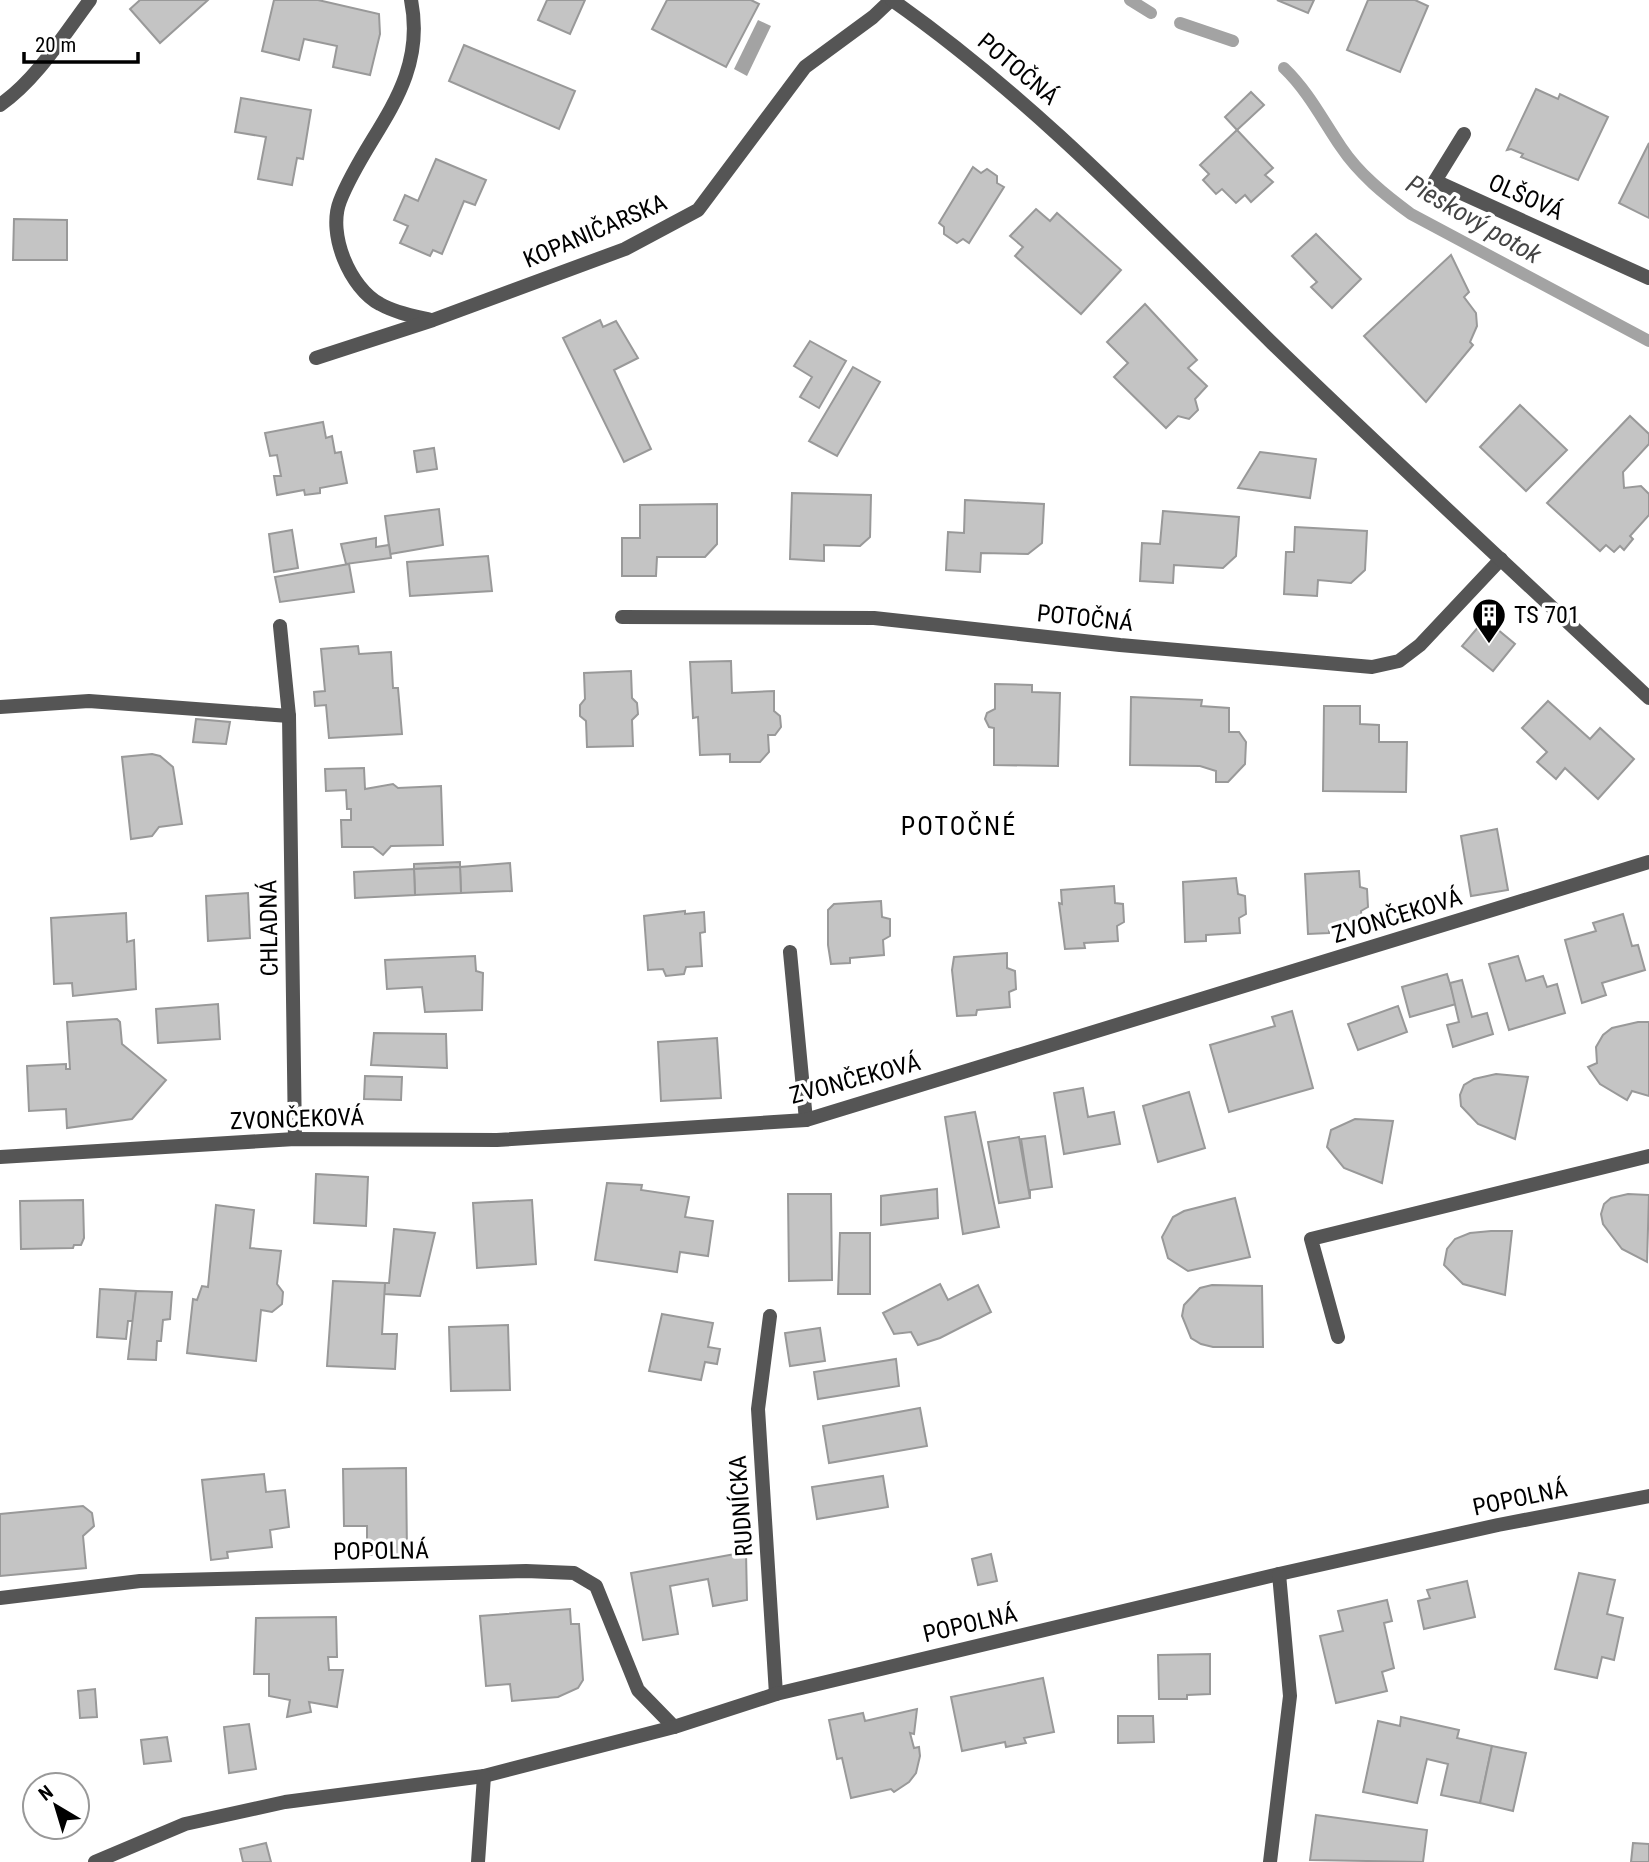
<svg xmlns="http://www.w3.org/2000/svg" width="1649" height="1862" font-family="'Roboto Condensed',sans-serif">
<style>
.water{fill:#a3a3a3}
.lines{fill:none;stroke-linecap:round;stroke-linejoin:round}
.stream{stroke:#a3a3a3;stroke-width:12}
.building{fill:#c4c4c4;stroke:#999;stroke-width:2}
.service{stroke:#555;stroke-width:14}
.minor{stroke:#555;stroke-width:14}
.tertiary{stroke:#555;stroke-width:14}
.labels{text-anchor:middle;stroke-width:7;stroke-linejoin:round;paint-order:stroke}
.street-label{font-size:24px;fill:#000;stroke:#fff}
.poi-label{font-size:24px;fill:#000;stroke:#fff;text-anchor:start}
.water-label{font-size:26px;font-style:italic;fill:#444;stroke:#fff}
.neighbourhood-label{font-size:26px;letter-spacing:2px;fill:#000;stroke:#fff}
</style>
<rect width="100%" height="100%" fill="#fff"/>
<path class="water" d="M758 20 771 26 747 76 734 69Z"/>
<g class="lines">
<g class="stream">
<path d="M1130 0 1151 13"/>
<path d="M1180 23 1233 41"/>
<path d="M1284 68C1308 91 1322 119 1341 147 1359 174 1385 195 1411 214L1649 341"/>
</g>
</g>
<g class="building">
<path d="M140 0H208L160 43 130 9Z"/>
<path d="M274 0H318L379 14 380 34 370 75 333 67 337 46 304 39 299 60 262 51Z"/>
<path d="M547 0H585L570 34 538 20Z"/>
<path d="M667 0H751L759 4 726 67 652 29Z"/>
<path d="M1277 0H1314L1308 13Z"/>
<path d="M1368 0H1415L1428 6 1400 72 1347 50Z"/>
<path d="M464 45 575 91 559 129 449 81Z"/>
<path d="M1536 89 1558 99 1560 94 1608 117 1578 180 1521 157 1523 154 1511 149 1507 150Z"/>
<path d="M1251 92 1264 105 1237 130 1225 117Z"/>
<path d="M241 98 311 110 303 159 297 158 292 185 258 179 266 137 235 132Z"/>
<path d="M1237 130 1273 168 1265 175 1273 182 1251 202 1245 195 1236 203 1222 189 1216 194 1203 180 1209 174 1200 165Z"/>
<path d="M1649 143V218L1619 203Z"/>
<path d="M436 159 486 180 475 205 464 201 442 254 433 250 430 256 400 243 408 226 394 220 405 195 418 201Z"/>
<path d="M973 167 981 173 987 169 997 176V183L1004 187 969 243 963 239 957 243 944 234V227L939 223Z"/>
<path d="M1036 209 1050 221 1057 213 1121 270 1081 314 1015 256 1023 247 1010 236Z"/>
<path d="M14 219 67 220V260H13Z"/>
<path d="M1316 234 1361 279 1332 308 1311 287 1317 282 1292 256Z"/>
<path d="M1451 255 1469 292 1464 297 1476 313 1477 326 1470 342 1473 345 1426 402 1364 336Z"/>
<path d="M1145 304 1197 360 1188 368 1207 386 1195 399 1198 410 1189 419 1178 416 1166 428 1114 377 1128 363 1107 342Z"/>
<path d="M600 320 603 327 616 321 638 358 614 370 651 449 624 462 563 338Z"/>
<path d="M810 341 846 361 819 408 800 397 812 377 794 366Z"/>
<path d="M853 367 880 382 837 456 809 441Z"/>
<path d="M1520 405 1567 450 1526 491 1480 447Z"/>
<path d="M1630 416 1649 434V444L1623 472 1624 488 1641 486 1649 494V515L1630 536 1633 539 1624 550 1620 546 1614 552 1606 545 1600 551 1547 503Z"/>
<path d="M323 422 326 438 332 436 335 453 341 452 347 483 320 488V493L305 495 304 490 277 495 274 476H281L277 455 270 456 265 433Z"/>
<path d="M434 448 437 469 417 472 414 451Z"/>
<path d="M1260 452 1316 459 1310 498 1238 488Z"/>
<path d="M792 493 871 495 870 537 860 546 824 545V561L790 559Z"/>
<path d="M965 500 1044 504 1042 543 1028 554 981 553 980 572 946 570 948 532 964 533Z"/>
<path d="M717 504V544L705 557H657L656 576H622V538H640V505Z"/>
<path d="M439 509 443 545 390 554 385 516Z"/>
<path d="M1163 511 1239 517 1236 556 1223 568 1174 565 1173 583 1140 581 1142 543 1160 544Z"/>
<path d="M1295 527 1367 531 1365 570 1351 583 1318 580 1317 596 1284 594 1286 552H1294Z"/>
<path d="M292 530 298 568 274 572 269 534Z"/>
<path d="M376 538V547L389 545 391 558 346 564 341 544Z"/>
<path d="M488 556 492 591 410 596 407 562Z"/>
<path d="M349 564 354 592 280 602 275 577Z"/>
<path d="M1485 619 1515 644 1493 671 1462 646Z"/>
<path d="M358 646 359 654 391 652 393 688H398L402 734 329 738 326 705 315 706 314 692 325 691 321 649Z"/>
<path d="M731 661 732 693 774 691V711L780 716 781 727 775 735H768L769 752 760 762H730V754L700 755 698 717 693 718 690 662Z"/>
<path d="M631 671 632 698 637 703 638 714 632 720 633 746 587 747 586 721 580 716V705L585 699 584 673Z"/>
<path d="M995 684 1032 685V692L1060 693 1058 766 994 765V728L989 727 985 719 987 713 995 709Z"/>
<path d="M1131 697 1202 700 1201 706 1229 708V732H1239L1246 742 1245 764 1228 782H1216V771L1200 766 1130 765Z"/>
<path d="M1548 701 1590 739 1600 728 1634 759 1598 799 1565 768 1556 779 1537 762 1547 752 1522 728Z"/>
<path d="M1324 706H1360V724L1379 725V742H1407L1406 792 1323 791Z"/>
<path d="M196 719 230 722 226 744 193 742Z"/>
<path d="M152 754 160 756 173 767 182 824 159 827 152 836 131 839 122 757Z"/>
<path d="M364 768 365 789 393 784 398 788 441 786 443 845 391 846 383 855 373 847H342L341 820H351V809H347L346 790 326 791 325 769Z"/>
<path d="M1497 829 1508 890 1471 896 1461 836Z"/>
<path d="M460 862V867L414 869V864Z"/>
<path d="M510 863 512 891 461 893 460 867Z"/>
<path d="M460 867 461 893 415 895 414 869Z"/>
<path d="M414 869 415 895 355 898 354 872Z"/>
<path d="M1359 871 1360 887 1367 889 1368 907 1361 911 1362 925 1329 928V933L1308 934 1305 874Z"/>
<path d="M1236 878 1238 894 1245 896 1246 914 1239 918 1240 933 1206 935V941L1185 942 1183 882Z"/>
<path d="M1114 886 1115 903 1123 904 1124 922 1117 926 1118 941 1084 943 1085 948 1065 949 1059 903 1062 904 1061 890Z"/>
<path d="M248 893 250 938 208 941 206 896Z"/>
<path d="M881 901 882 917 890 919V936L883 940 884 955 850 958V963L831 964 828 945V910L834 904Z"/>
<path d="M685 911V914L704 912 705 932 700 933 702 966 686 967 684 974 666 976 663 969 648 970 644 916Z"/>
<path d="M126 913 127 942 134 940 136 989 73 996 72 983 54 984 51 918Z"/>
<path d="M1623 914 1632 946 1638 945 1645 970 1602 983 1606 995 1582 1003 1565 940 1596 931 1593 923Z"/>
<path d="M1007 953V968L1015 971 1016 989 1009 992 1010 1007 977 1010 976 1015 957 1016 952 970 954 957Z"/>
<path d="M475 956 476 971 483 973 482 1010 425 1012 422 987 387 989 385 960Z"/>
<path d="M1518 956 1526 981 1543 976 1547 987 1557 984 1565 1013 1509 1030 1489 964Z"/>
<path d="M1447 974 1456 1004 1410 1017 1402 987Z"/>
<path d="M1462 980 1472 1017 1487 1013 1493 1034 1453 1047 1447 1025 1459 1022 1450 983Z"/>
<path d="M218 1004 220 1039 158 1043 156 1009Z"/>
<path d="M1398 1006 1407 1032 1358 1050 1348 1024Z"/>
<path d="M1292 1011 1313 1088 1229 1112 1210 1045 1275 1026 1272 1017Z"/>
<path d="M117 1019 120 1022 122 1044 166 1080 132 1119 67 1128 66 1109 29 1111 27 1066 66 1064V1069H70L67 1022Z"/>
<path d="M1638 1022H1649V1096L1632 1091 1627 1100 1600 1084 1588 1067 1597 1063 1596 1047 1603 1035 1612 1028Z"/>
<path d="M374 1033 446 1034 447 1068 371 1065Z"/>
<path d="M717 1038 721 1098 661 1101 658 1042Z"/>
<path d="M1496 1074 1528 1077 1515 1139 1478 1124 1461 1106 1460 1095 1464 1085 1474 1079Z"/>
<path d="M365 1076 402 1077 401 1100 364 1099Z"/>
<path d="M1083 1088 1088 1117 1114 1112 1120 1144 1064 1154 1054 1093Z"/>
<path d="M1189 1092 1205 1148 1158 1162 1143 1106Z"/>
<path d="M975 1112 999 1227 963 1234 945 1117Z"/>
<path d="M1355 1119 1393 1121 1382 1183 1344 1168 1327 1147 1331 1130Z"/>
<path d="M1045 1136 1052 1187 1030 1190V1198L1021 1139Z"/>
<path d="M1019 1137 1030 1198 999 1203 988 1142Z"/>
<path d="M316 1174 368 1177 366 1226 314 1223Z"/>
<path d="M607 1183 642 1185 641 1190 689 1197 685 1217 713 1221 708 1256 680 1252 677 1272 595 1260Z"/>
<path d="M937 1189 938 1218 881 1225V1196Z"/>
<path d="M788 1194H831L832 1280 789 1281Z"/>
<path d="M1628 1194 1649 1195 1647 1262 1622 1249 1603 1224 1601 1214 1604 1204 1611 1198Z"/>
<path d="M1235 1198 1250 1257 1188 1271 1168 1258 1162 1237 1173 1217 1184 1211Z"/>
<path d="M83 1200 84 1238 81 1245H74L73 1248 21 1249 20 1201Z"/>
<path d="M532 1200 536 1264 477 1268 473 1203Z"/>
<path d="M216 1205 254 1210 250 1248 281 1251 277 1284 283 1292 282 1304 272 1312 261 1310 256 1361 187 1353 193 1299 197 1300 202 1286 208 1287Z"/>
<path d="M394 1229 435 1233 420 1296 384 1294 385 1283H389Z"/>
<path d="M1491 1231H1512L1505 1295 1463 1284 1444 1265 1447 1249 1455 1239 1470 1233Z"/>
<path d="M840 1233H870V1294H838Z"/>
<path d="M333 1281 385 1283 382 1334H397L395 1369 327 1366Z"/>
<path d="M940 1284 948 1300 978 1285 991 1312 940 1338 918 1345 911 1332 894 1334 883 1313Z"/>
<path d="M1212 1285 1262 1286 1263 1347H1213L1201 1344 1191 1338 1182 1316 1184 1305 1200 1288Z"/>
<path d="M100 1289 136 1291 133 1321H128L126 1339 97 1337Z"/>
<path d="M136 1291 172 1292 170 1319 163 1320 161 1341H157L156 1360 128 1359Z"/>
<path d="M662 1314 713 1323 708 1347 720 1349 717 1364 705 1362 701 1380 649 1371Z"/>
<path d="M508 1325 510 1390 451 1391 449 1327Z"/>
<path d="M820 1328 825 1361 790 1366 785 1333Z"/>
<path d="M896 1359 899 1386 818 1399 814 1372Z"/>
<path d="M920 1408 927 1446 829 1463 823 1426Z"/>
<path d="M406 1468 407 1554 367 1555V1526H344L343 1469Z"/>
<path d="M264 1474 266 1492 285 1490 289 1527 270 1530 272 1547 227 1552 228 1558 211 1560 202 1480Z"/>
<path d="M883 1476 888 1507 817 1519 812 1487Z"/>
<path d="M83 1506 92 1513 94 1526 83 1536 86 1568 0 1576V1514Z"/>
<path d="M746 1552 747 1600 713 1606 708 1579 670 1586 678 1634 643 1640 631 1573Z"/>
<path d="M991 1554 997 1581 978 1585 972 1559Z"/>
<path d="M1579 1573 1615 1580 1607 1614 1623 1618 1614 1660 1602 1657 1597 1678 1555 1669Z"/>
<path d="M1467 1581 1475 1617 1424 1629 1418 1601 1430 1598 1427 1590Z"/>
<path d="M1387 1600 1392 1621 1384 1623 1394 1668 1382 1672 1387 1691 1336 1703 1320 1636 1343 1631 1338 1611Z"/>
<path d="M570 1609 571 1624H579L583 1680 578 1688 558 1697 512 1701 510 1684 486 1686 480 1616Z"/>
<path d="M336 1617 337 1657H328L329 1670H343L337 1707 309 1702 311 1712 287 1717 290 1700 269 1696V1674H254L256 1618Z"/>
<path d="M1210 1654V1694L1187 1695V1699H1159L1158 1655Z"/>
<path d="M1043 1678 1054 1732 1024 1738 1026 1743 1006 1747 1005 1742 962 1751 951 1697Z"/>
<path d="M95 1689 97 1717 80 1718 78 1691Z"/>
<path d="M917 1709 914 1734 910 1733 914 1748 919 1747 920 1756 916 1773 909 1782 894 1792 891 1789 851 1798 842 1758 837 1759 829 1720 863 1713 865 1721Z"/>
<path d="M1118 1716H1153L1154 1742 1118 1743Z"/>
<path d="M1401 1717 1459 1730 1457 1738 1492 1746 1480 1803 1441 1795 1448 1764 1427 1759 1417 1803 1363 1792 1378 1721 1400 1726Z"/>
<path d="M249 1724 256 1769 229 1773 224 1727Z"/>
<path d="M167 1737 171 1761 144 1764 141 1740Z"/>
<path d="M1492 1746 1526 1753 1513 1811 1480 1803Z"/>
<path d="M1316 1815 1427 1830 1423 1862 1310 1860Z"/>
<path d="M266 1843 271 1862H243L240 1849Z"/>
<path d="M1633 1843 1649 1844V1862H1631Z"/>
</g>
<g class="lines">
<path class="service" d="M790 952 806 1120"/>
<g class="minor">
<path d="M411 0C428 85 367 132 340 201 327 234 350 288 380 304 396 313 414 316 431 320"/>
<path d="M0 105C37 79 63 36 90 0"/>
<path d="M1464 134 1435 181 1649 278"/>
<path d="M316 358 433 320 625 249 698 210 805 67 873 17 891 0"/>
<path d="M622 617 874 618 1120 645 1372 667 1399 661 1420 645 1501 559"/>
<path d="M280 626 289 716 295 1139"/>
<path d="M0 707 89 701 289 716"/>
<path d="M0 1157 295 1139 497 1140 806 1120 1649 862"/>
<path d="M770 1316 758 1409 776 1694"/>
<path d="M1338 1337 1311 1239 1649 1156"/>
<path d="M0 1598 140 1581 526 1571 574 1573 596 1586 638 1690 674 1727"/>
<path d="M95 1862 185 1824 285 1802 484 1776 674 1727 776 1694 1279 1574 1498 1525 1649 1496"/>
<path d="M478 1862 484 1776"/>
<path d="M1270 1862 1290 1696 1279 1574"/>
</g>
<path class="tertiary" d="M892 0C1032 98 1150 223 1272 343 1396 463 1523 580 1649 698"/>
</g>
<defs>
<g id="building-pin" transform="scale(1.75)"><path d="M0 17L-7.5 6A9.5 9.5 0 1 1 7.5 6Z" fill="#000" stroke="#fff"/><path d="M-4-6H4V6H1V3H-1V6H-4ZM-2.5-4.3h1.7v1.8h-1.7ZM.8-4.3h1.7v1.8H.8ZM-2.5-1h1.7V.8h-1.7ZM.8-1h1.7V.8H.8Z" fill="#fff"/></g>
</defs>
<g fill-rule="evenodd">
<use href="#building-pin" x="1489" y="615"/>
</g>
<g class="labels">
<g class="street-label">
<text transform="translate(1018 69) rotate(40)" y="8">POTOČNÁ</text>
<text transform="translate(1526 197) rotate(24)" y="8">OLŠOVÁ</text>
<text transform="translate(595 231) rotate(-23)" y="8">KOPANIČARSKA</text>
<text transform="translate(1085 618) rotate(6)" y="8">POTOČNÁ</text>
<text transform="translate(1397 916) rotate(-17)" y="8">ZVONČEKOVÁ</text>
<text transform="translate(269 928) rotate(-91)" y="8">CHLADNÁ</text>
<text transform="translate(855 1079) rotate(-15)" y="8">ZVONČEKOVÁ</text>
<text transform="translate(297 1119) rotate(-2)" y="8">ZVONČEKOVÁ</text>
<text transform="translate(1520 1498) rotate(-12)" y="8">POPOLNÁ</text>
<text transform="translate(741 1506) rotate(-94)" y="8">RUDNÍCKA</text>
<text transform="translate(381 1551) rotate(-1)" y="8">POPOLNÁ</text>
<text transform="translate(970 1624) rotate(-13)" y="8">POPOLNÁ</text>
</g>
<g class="poi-label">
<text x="1514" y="623">TS 701</text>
</g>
<g class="water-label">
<text transform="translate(1474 219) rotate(30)" y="9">Pieskový potok</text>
</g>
<g class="neighbourhood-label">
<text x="959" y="835">POTOČNÉ</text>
</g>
</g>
<g transform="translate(56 1806) rotate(322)"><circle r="33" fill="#ffffff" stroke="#999999" stroke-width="2"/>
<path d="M0-5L12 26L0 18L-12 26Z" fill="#000000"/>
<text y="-10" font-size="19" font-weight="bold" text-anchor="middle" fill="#000000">N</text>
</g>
<path d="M24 52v10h114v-10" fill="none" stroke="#000000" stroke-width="3.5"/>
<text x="35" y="52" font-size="21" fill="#000000" stroke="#ffffff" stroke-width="5" paint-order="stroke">20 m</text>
</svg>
